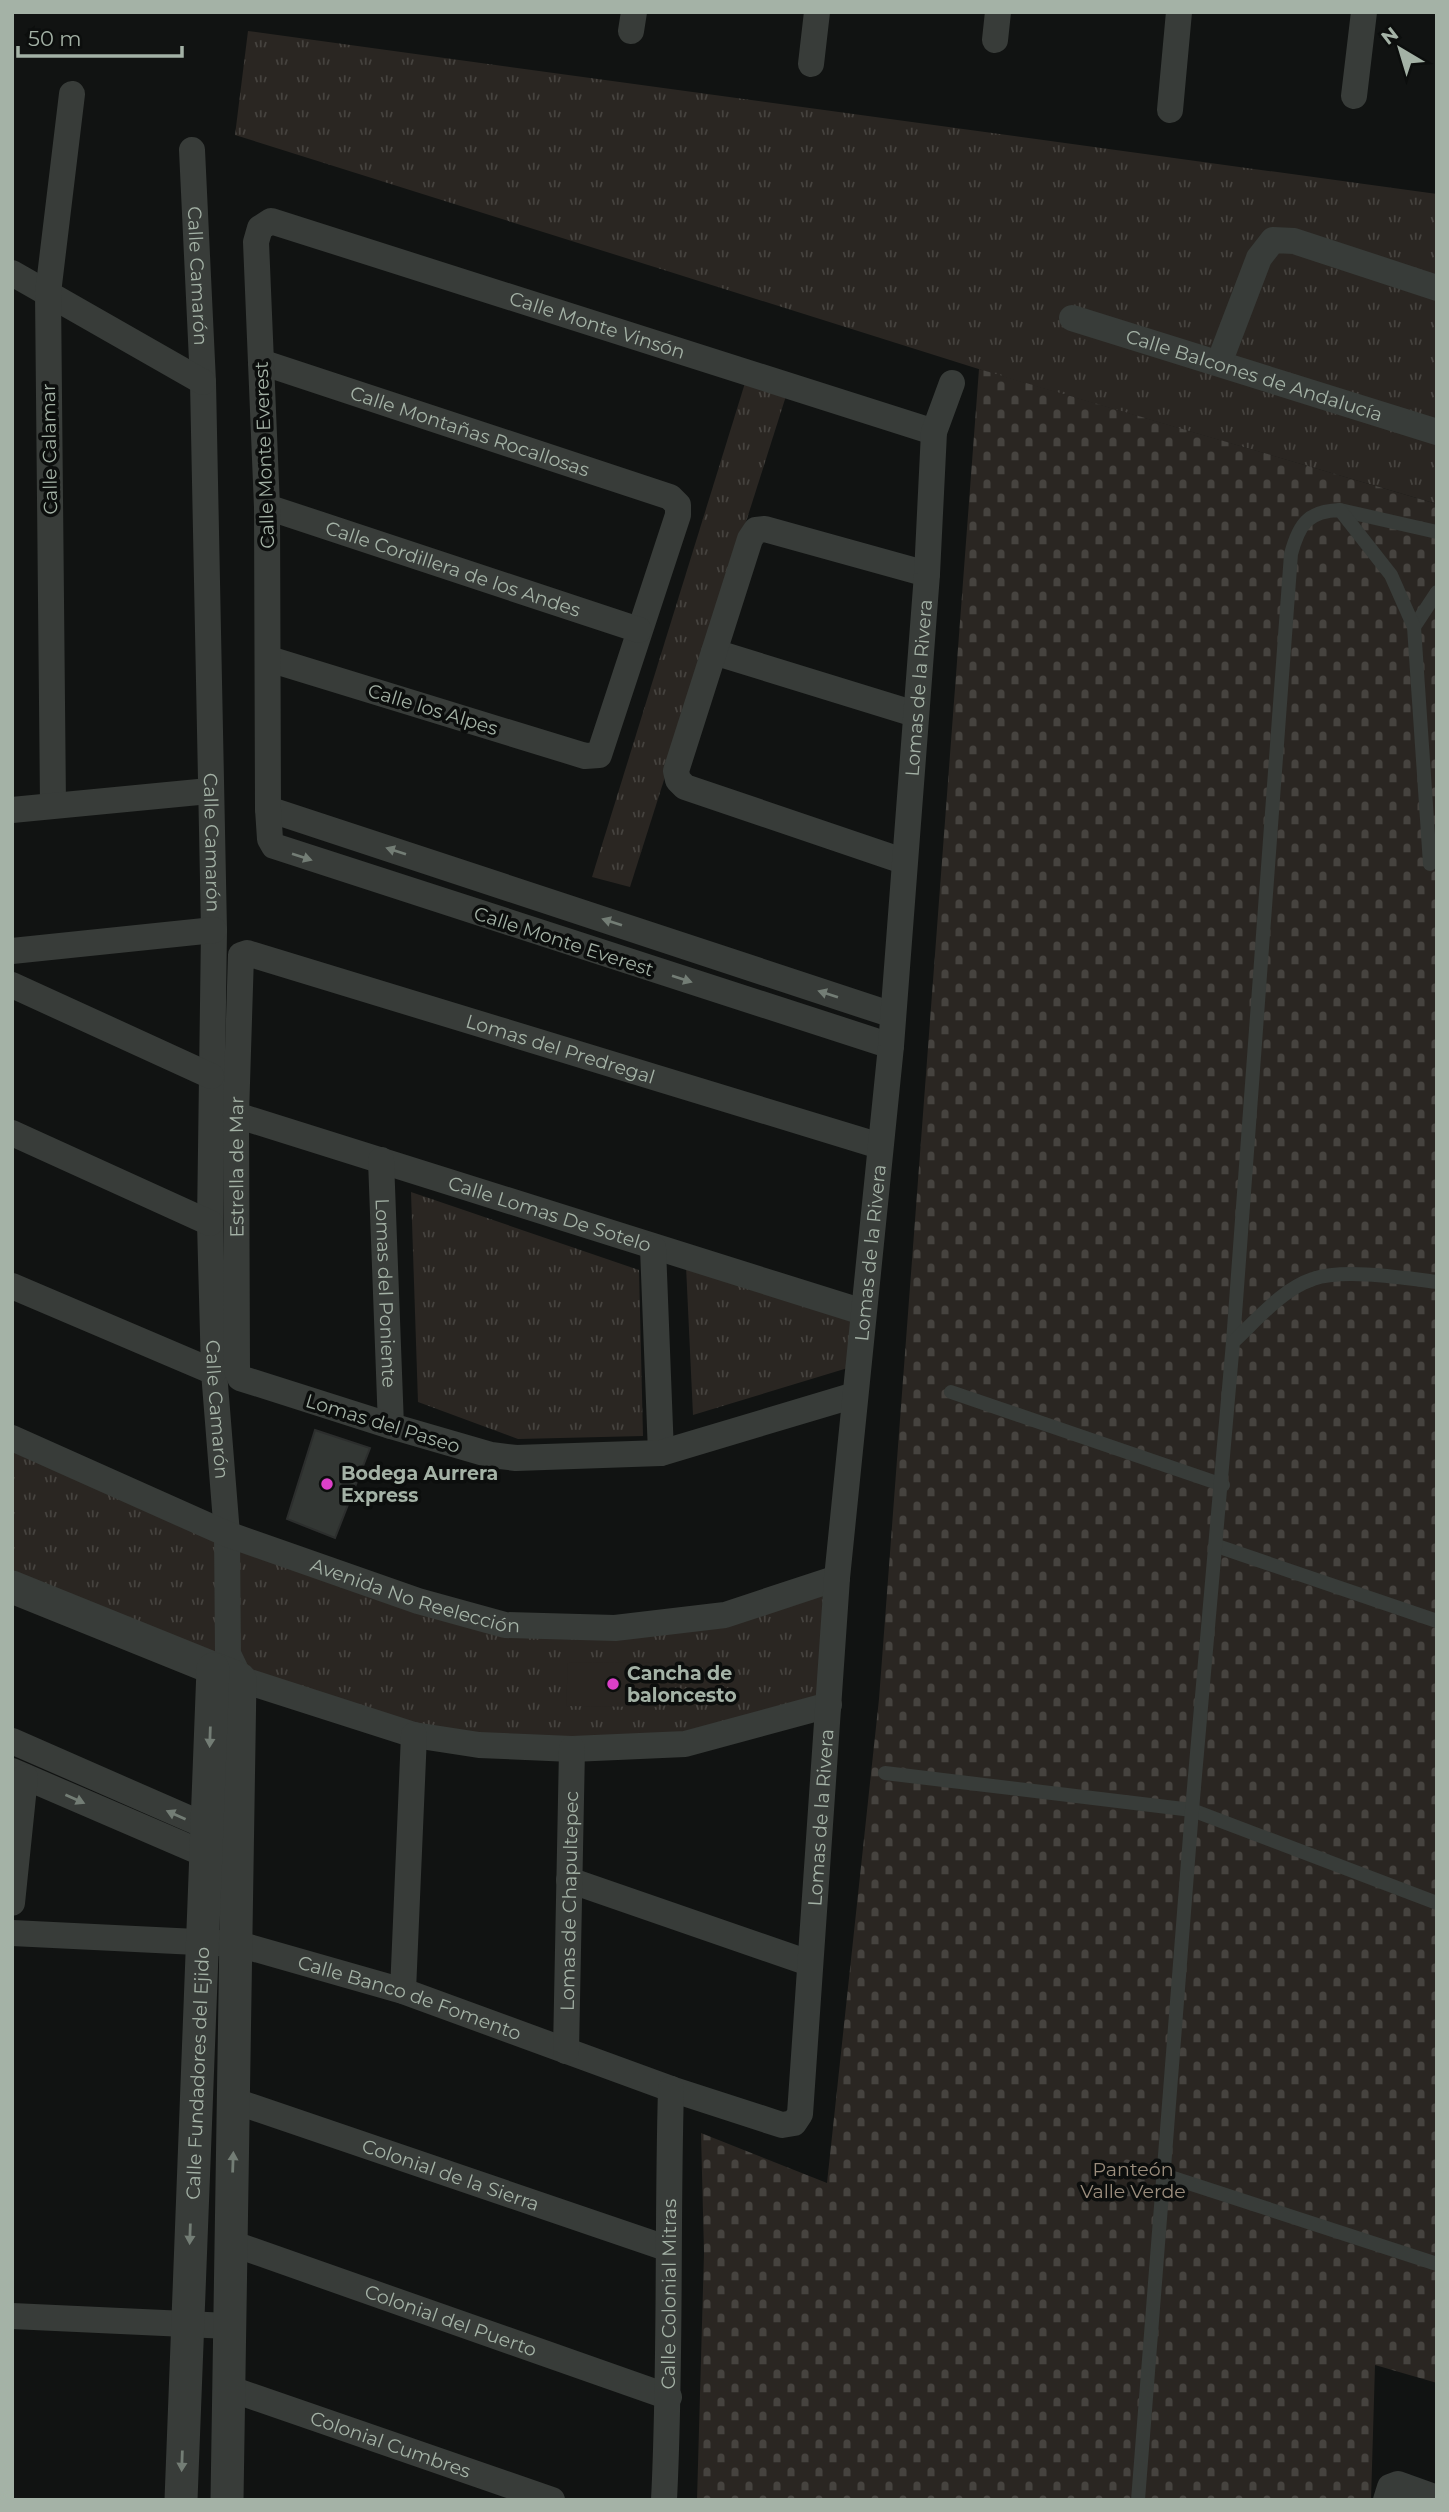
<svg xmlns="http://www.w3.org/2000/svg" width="1449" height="2512" font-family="Montserrat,sans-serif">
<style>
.grass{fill:url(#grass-tufts)}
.cemetery{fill:url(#cemetery-stones)}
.garden{fill:#2a2622}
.building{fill:#333734;stroke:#2c2e2d;stroke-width:2}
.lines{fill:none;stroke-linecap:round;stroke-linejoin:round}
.service{stroke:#383c39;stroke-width:14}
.minor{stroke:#383c39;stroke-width:26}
.tertiary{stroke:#383c39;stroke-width:33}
.oneway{fill:#737d75}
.poi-dot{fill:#dc40c8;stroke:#0c0e0d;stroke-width:2.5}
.labels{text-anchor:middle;stroke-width:7;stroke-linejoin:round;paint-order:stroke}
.street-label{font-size:19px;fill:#a4b2a6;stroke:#0c0e0d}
.poi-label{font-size:19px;font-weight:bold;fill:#a4b2a6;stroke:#0c0e0d;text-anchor:start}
.park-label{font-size:19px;fill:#9b8d7d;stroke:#0c0e0d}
</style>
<defs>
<pattern id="grass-tufts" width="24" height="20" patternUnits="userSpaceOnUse" patternTransform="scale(1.75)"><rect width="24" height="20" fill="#2a2622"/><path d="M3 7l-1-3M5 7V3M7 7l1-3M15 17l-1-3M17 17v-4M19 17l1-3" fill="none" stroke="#46433f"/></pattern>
<pattern id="cemetery-stones" width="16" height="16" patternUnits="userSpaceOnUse" patternTransform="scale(1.75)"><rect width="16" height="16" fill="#2a2622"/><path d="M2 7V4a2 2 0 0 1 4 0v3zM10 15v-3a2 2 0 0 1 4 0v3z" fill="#46433f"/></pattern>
</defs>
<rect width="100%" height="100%" fill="#111312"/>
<g class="grass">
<path d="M248 31 1437 194V504L1004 377 235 135Z"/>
<path d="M745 383 786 396 630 887 592 877Z"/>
<path d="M411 1192 639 1270 643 1436 518 1439 418 1402Z"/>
<path d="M686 1266 852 1314 851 1367 693 1415Z"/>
<path d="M12 1438 418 1601 615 1628 837 1578 829 1705 685 1744 414 1735 213 1669 12 1587Z"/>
</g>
<path class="cemetery" d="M979 369 1437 504V2383L1375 2365 1371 2500H697L704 2253 701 2133 827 2183 879 1699Z"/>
<path class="garden" d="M661 1662 659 1707 566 1706 568 1663Z"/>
<path class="building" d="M315 1430 370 1448 335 1538 287 1519Z"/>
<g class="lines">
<g class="service">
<path d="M1340 510 1437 532"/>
<path d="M1414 627 1437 592"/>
<path d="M1233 1342 1291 554C1299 524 1308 511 1340 510L1391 575 1414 627 1430 864"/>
<path d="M951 1392 1223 1485"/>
<path d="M1217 1546 1437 1621"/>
<path d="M885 1773 1192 1810 1437 1903"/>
<path d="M1164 2175 1437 2264"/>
<path d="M1138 2500 1192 1810 1233 1342C1256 1321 1282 1289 1313 1279 1343 1268 1405 1278 1437 1282"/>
</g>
<g class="minor">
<path d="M631 31 634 12"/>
<path d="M995 40 998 12"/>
<path d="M811 64 817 12"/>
<path d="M1354 96 1364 12"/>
<path d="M1170 110 1179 12"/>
<path id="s1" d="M192 150 203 382 214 930 210 1223 214 1372 227 1534 228 1654 240 1679 414 1735 479 1745 572 1749 685 1744 829 1705"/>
<path d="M12 273 203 382"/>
<path id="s2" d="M1072 318 1437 432"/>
<path id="s3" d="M261 362 670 497 678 505V515L599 755 585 756 269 659"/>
<path d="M1219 363 1259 258 1273 240 1294 241 1437 288"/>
<path id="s4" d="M267 507 639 630"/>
<path d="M714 652 915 714"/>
<path d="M53 805 48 293 72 94"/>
<path d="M268 809 893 1015"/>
<path d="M12 810 209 791"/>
<path d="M903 861 685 787 678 780 676 771 750 539 756 530 765 529 927 574"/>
<path d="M12 951 214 930"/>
<path d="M12 985 211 1076"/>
<path id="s5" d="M891 1046 274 846 270 839 268 809 267 507 256 242 260 228 271 221 934 432"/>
<path id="s6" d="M236 1115 863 1312"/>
<path d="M12 1133 210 1223"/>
<path id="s7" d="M381 1160 391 1426"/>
<path d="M653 1248 661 1453"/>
<path d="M12 1286 214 1372"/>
<path id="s8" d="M855 1395 661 1453 516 1458 491 1455 391 1426 240 1378 237 1370 236 1115 241 955 247 953 880 1146"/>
<path id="s9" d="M12 1438 227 1534 418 1601 505 1625 615 1628 725 1615 837 1578"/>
<path d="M12 1741 222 1833"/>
<path d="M12 1771 223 1862"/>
<path d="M569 1880 809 1963"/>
<path d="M12 1903 25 1777"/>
<path id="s10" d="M12 1933 238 1944 403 1991 671 2089 782 2125 794 2123 800 2114 837 1578 891 1046 927 574 934 432 952 383"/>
<path d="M403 1991 414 1735"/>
<path id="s11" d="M566 2051 572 1749"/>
<path id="s12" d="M235 2101 666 2248"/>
<path id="s13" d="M231 2243 669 2397"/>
<path d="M12 2316 229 2326"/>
<path id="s14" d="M228 2388 552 2500"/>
<path id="s15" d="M664 2500C671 2363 667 2226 671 2089"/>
<path d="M1386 2500 1390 2487 1398 2484 1437 2498"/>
</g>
<g class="tertiary">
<path d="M12 1587 240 1679 227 2500"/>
<path id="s16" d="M181 2500 213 1669"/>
</g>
</g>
<defs><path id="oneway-solid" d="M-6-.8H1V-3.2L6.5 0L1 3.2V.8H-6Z" transform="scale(1.75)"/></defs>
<g class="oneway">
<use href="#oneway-solid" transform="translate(396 851) rotate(-162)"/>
<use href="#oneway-solid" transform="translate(302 857) rotate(18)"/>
<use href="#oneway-solid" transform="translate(612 922) rotate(-162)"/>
<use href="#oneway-solid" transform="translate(682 979) rotate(18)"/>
<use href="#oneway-solid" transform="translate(828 994) rotate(-162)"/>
<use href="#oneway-solid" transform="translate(210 1737) rotate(92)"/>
<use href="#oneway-solid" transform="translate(75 1799) rotate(24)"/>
<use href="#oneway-solid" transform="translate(176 1815) rotate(-156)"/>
<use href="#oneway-solid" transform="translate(233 2162) rotate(-88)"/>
<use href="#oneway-solid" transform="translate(190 2234) rotate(92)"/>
<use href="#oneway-solid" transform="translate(182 2461) rotate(92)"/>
</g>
<g class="poi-dot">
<circle cx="327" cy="1484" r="7"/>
<circle cx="613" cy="1684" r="7"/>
</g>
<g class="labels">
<g class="street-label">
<text dy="7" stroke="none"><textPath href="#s1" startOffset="126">Calle Camarón</textPath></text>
<text dy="7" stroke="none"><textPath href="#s5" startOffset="1624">Calle Monte Vinsón</textPath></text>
<text dy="7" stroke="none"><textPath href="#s2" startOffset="191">Calle Balcones de Andalucía</textPath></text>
<text dy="7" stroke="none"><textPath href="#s3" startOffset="220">Calle Montañas Rocallosas</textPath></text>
<text transform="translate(49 449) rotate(-91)" y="7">Calle Calamar</text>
<text transform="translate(264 455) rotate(-92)" y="7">Calle Monte Everest</text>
<text dy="7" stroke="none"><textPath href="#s4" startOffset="196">Calle Cordillera de los Andes</textPath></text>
<text dy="7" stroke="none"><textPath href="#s10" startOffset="2254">Lomas de la Rivera</textPath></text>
<text transform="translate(433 709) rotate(17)" y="7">Calle los Alpes</text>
<text dy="7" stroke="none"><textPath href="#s1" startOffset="693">Calle Camarón</textPath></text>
<text transform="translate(564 941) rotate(18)" y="7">Calle Monte Everest</text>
<text dy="7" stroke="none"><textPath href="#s8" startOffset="1393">Lomas del Predregal</textPath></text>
<text dy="7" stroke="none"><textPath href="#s8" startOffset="847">Estrella de Mar</textPath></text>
<text dy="7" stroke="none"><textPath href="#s6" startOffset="329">Calle Lomas De Sotelo</textPath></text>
<text dy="7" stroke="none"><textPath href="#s10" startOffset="1687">Lomas de la Rivera</textPath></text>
<text dy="7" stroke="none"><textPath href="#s7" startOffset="133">Lomas del Poniente</textPath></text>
<text dy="7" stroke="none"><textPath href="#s1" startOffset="1260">Calle Camarón</textPath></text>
<text transform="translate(383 1423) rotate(17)" y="7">Lomas del Paseo</text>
<text dy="7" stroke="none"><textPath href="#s9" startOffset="434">Avenida No Reelección</textPath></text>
<text dy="7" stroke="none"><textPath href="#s10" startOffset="1120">Lomas de la Rivera</textPath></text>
<text dy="7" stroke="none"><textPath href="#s11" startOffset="150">Lomas de Chapultepec</textPath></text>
<text dy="7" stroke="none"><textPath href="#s10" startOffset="406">Calle Banco de Fomento</textPath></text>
<text dy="7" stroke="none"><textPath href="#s16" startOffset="427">Calle Fundadores del Ejido</textPath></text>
<text dy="7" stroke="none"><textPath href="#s12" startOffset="228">Colonial de la Sierra</textPath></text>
<text dy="7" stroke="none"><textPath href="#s15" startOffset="206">Calle Colonial Mitras</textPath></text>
<text dy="7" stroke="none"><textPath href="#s13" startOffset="233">Colonial del Puerto</textPath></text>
<text dy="7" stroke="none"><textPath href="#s14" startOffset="172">Colonial Cumbres</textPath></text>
</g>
<g class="poi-label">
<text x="341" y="1480">Bodega Aurrera<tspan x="341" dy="22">Express</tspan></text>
<text x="627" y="1680">Cancha de<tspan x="627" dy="22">baloncesto</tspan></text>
</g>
<g class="park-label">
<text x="1133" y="2176">Panteón<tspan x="1133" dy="22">Valle Verde</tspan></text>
</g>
</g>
<rect width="1449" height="2512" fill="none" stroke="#a4b2a6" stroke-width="28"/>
<g transform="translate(1400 49) rotate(322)" stroke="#0c0e0d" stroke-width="5" paint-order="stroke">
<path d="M0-5L12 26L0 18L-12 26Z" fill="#a4b2a6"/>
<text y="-10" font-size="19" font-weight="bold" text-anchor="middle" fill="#a4b2a6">N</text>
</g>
<path d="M18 46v10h164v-10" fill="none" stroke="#a4b2a6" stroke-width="3.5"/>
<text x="28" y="46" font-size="21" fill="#a4b2a6" stroke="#0c0e0d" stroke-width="5" paint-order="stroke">50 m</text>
</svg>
